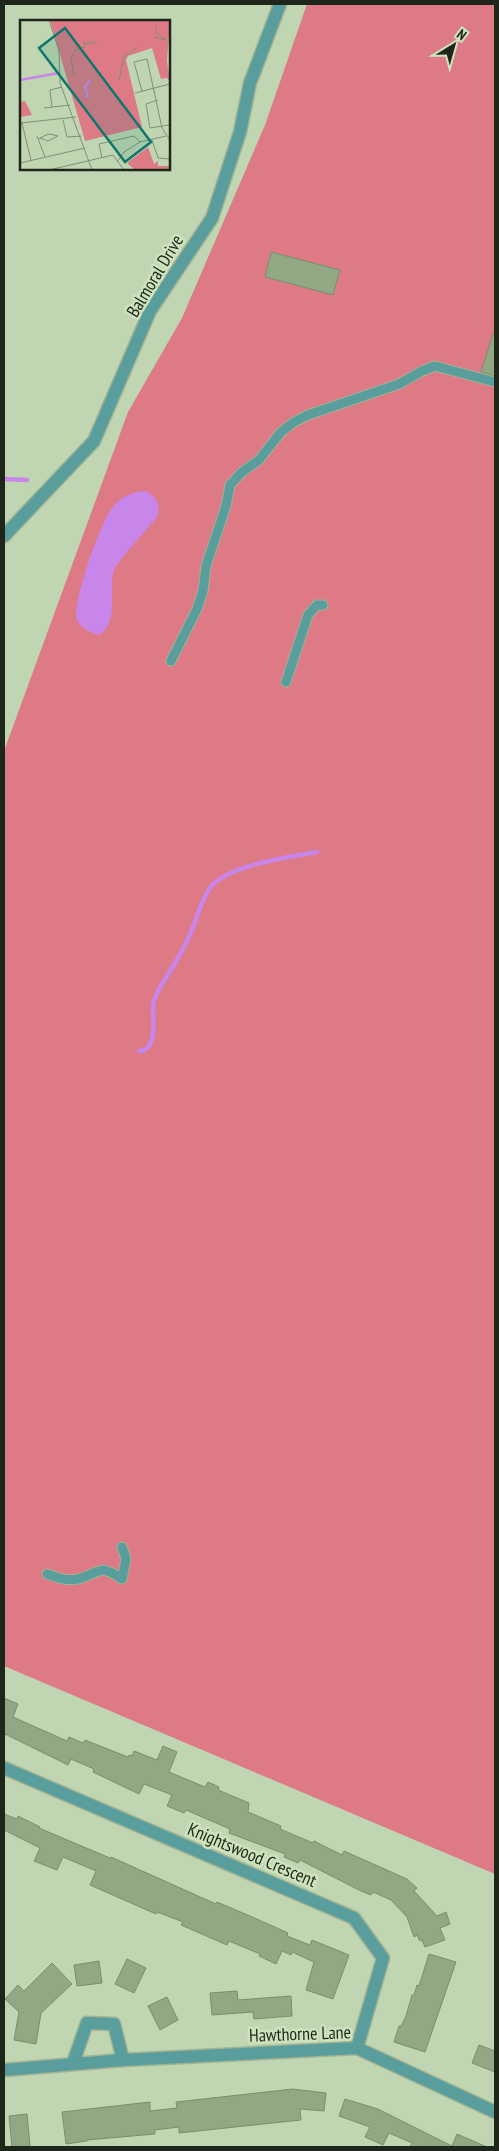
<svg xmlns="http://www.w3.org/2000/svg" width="499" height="2151" font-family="'PT Sans Narrow',sans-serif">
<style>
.green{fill:#dd7a86}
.water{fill:#c886eb}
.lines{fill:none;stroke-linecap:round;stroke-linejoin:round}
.stream{stroke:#c886eb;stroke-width:4.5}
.building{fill:#92a784;stroke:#7a8e6c}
.service-casing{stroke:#a0b393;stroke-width:11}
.minor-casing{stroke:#a0b393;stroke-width:15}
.tertiary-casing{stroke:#a0b393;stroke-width:15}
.service{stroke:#599e9c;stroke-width:9}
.minor{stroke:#599e9c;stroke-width:12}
.tertiary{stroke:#599e9c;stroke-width:12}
.labels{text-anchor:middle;stroke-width:5;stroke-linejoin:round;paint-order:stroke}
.street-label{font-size:18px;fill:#1e2619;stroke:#cde3be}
.inset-river{fill:none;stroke:#c886eb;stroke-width:2.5}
.inset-road{fill:none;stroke:#7f9075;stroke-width:1}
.view{fill:#0f766e;fill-opacity:0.15;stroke:#0f766e;stroke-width:2.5}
.inset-edge{fill:none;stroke:#1e2619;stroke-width:2.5}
</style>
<rect width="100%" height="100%" fill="#c0d6b2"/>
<path class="green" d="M307 4H495V1874L4 1666V751L128 412 182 318 265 125Z"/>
<path class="water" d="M145 491C157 497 160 503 158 516 150 526 117 562 114 570 108 590 120 622 99 635 90 632 81 629 77 620 71 606 101 521 112 508 120 497 132 492 145 491Z"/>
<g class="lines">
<g class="stream">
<path d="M4 479 27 480"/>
<path d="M139 1051C159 1050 152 1018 153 1005 154 997 158 991 162 984 171 970 180 956 187 941 195 925 200 902 210 888 225 866 292 856 317 852"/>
</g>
</g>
<g class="building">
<path d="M271 252 340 270 333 295 265 277Z"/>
<path d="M493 334 495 335V376L481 372Z"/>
<path d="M4 1698 18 1704 13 1717 67 1741 69 1737 83 1743 85 1740 128 1757 129 1755 132 1756 134 1751 157 1760 163 1746 177 1752 169 1772 205 1787 208 1782 219 1787 218 1790 249 1803 248 1812 281 1826 280 1829 313 1843 314 1841 342 1855 344 1851 407 1879 417 1888 414 1891 437 1916 446 1912 450 1924 440 1928 445 1940 425 1947 422 1940 420 1941 417 1935 414 1937 407 1917 391 1900 373 1892 371 1895 361 1891 300 1860 298 1863 284 1857 285 1854 229 1833 230 1829 186 1810 184 1813 167 1806 172 1795 144 1784 139 1794 93 1772 94 1769 71 1759 68 1765 5 1734 4 1738Z"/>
<path d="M4 1814 17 1819 18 1816 40 1827 39 1828 110 1858 111 1857 216 1904 217 1902 250 1916 288 1933 287 1936 310 1945 312 1940 349 1955 333 1999 306 1990 314 1962 292 1952 291 1955 282 1951 276 1964 259 1956 260 1954 229 1941 227 1945 181 1925 183 1922 157 1912 156 1914 90 1885 96 1871 63 1857 57 1870 34 1861 40 1848 4 1830Z"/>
<path d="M429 1954 456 1962 425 2052 394 2042 399 2026H401L406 2016 412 1995H414L417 1985 419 1986Z"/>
<path d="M127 1959 146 1968 134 1993 115 1984Z"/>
<path d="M99 1961 102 1983 77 1986 74 1965Z"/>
<path d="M52 1963 72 1984 41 2013 36 2044 14 2040 19 2012 5 1999 18 1985 24 1991Z"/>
<path d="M237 1991 238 2000 291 1996 292 2016 254 2019 253 2012 212 2015 210 1993Z"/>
<path d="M167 1997 178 2020 160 2030 148 2006Z"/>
<path d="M479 2045 495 2051V2072L472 2063Z"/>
<path d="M293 2089 326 2093 324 2111 300 2109 301 2120 179 2133V2127L155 2130V2134L87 2140V2141L66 2144 62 2112 150 2102V2111L177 2108 176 2102Z"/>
<path d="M345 2099 378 2109 452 2146 457 2134 487 2147H410L412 2143 389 2133 383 2145 365 2137 370 2127 339 2116Z"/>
<path d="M27 2114 30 2146 12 2147 9 2116Z"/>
</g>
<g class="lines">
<g class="service-casing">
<g id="service">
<path d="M171 661 197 609 203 591 206 566 226 506 230 485 242 472 259 460 281 432 294 422 308 415 399 384 422 371 435 366 495 382"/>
<path d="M286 682 308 615 317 605H323"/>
<path d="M47 1574C58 1578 66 1581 78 1579 100 1574 97 1562 122 1579L126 1559 122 1547"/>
</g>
</g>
<g class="minor-casing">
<g id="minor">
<path d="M4 1768 354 1918 383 1958 357 2048"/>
<path d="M73 2063 87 2023 114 2024 123 2060"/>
<path d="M4 2070 123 2060 357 2048 495 2112"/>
</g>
</g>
<g class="tertiary-casing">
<path id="tertiary" d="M4 536 94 441 150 311 212 218 240 132 250 83 280 4"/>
</g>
<use href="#service" class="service"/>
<use href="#minor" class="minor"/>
<use href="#tertiary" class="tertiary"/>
</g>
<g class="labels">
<g class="street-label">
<text transform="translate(155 276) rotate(-59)" y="6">Balmoral Drive</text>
<text transform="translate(252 1855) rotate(23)" y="6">Knightswood Crescent</text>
<text transform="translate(300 2034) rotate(-2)" y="6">Hawthorne Lane</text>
</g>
</g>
<g transform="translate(20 20)">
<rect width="150" height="150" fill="#c0d6b2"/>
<path d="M30 0H150L147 41 150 62 147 58 141 59 132 28 108 36 106 40 122 107 65 121ZM5 81 12 95 0 97V82ZM128 127 134 144 138 141V146H150V150H115L107 143Z" fill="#dd7a86"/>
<path class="inset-river" d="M0 60 39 53M68 78 65 67 70 60"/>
<path class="inset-road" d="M29 0 39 31 40 63 72 150M135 17 146 20 136 13V5M65 21 64 24 77 22M54 56 51 38 56 30 66 26M99 60 104 37 118 27M122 71 114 42 127 39 142 108 150 120M115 73 150 64M138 80 126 84 130 108 149 105M24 88 50 85M32 88 30 70 42 67M43 100 47 117 62 116M0 103 56 97M2 103 11 140M17 116 25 137M19 119 20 118 26 115 30 114 38 116 28 121 20 118M132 120 138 138 150 139M82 138 79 124 114 116 120 122M97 142 104 132 120 122 146 116M0 143 65 128M29 150 93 135 104 150"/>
<path class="view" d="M45 8 131 122 105 142 19 28Z"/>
<rect width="150" height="150" class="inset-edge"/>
</g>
<rect width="499" height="2151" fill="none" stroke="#1e2619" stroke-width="10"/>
<g transform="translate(454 45) rotate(37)" stroke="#cde3be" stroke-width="4" paint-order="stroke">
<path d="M0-4L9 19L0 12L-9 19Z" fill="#1e2619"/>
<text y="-8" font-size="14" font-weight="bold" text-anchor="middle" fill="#1e2619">N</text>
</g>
</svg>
